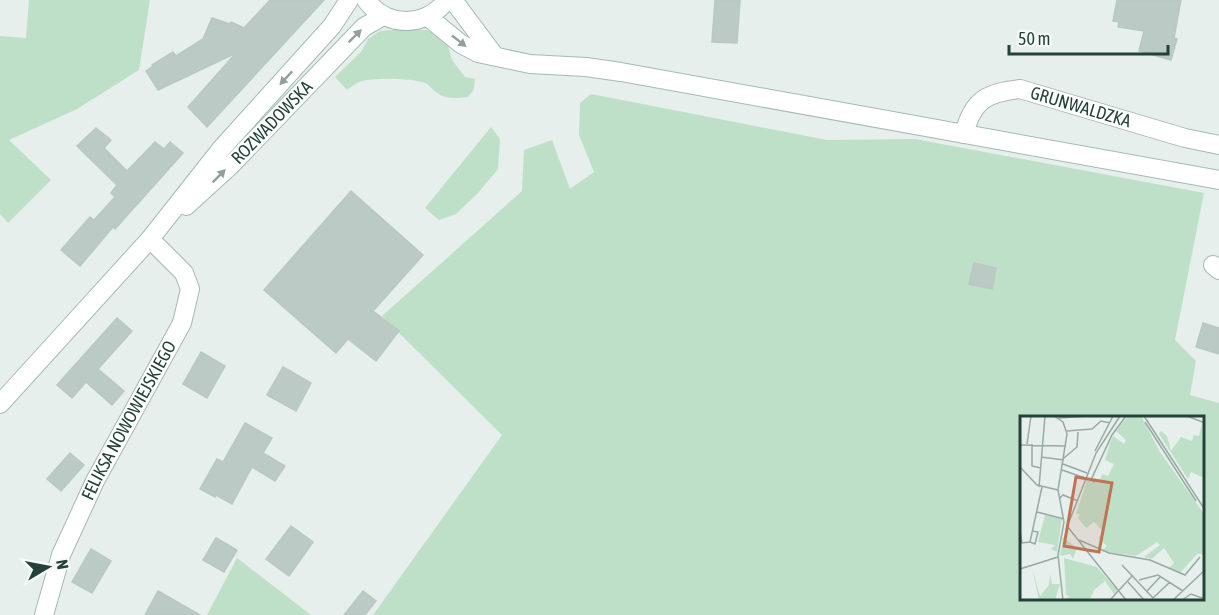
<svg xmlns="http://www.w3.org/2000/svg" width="1219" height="615" font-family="'Asap Condensed',sans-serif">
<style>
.green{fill:#bfe0c8;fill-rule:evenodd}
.building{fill:#bbcac4;stroke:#b8c9c2;stroke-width:1.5}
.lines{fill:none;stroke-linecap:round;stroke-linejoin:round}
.street-casing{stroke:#a8b8b2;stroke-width:20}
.secondary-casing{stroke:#a4bbb3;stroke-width:20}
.street{stroke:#fff;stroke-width:18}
.secondary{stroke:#fff;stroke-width:18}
.oneway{fill:#92a09c}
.labels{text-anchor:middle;stroke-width:6;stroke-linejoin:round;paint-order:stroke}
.street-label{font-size:18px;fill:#24423a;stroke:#f7fbf9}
.inset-road{fill:none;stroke:#98aaa4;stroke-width:1.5}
.view{fill:#c07456;fill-opacity:0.15;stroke:#c07456;stroke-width:3}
.inset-edge{fill:none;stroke:#24423a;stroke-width:3}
</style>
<rect width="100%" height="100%" fill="#e6efeb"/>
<g class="green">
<path d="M29 0H150L139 70 77 109 9 140 51 180 8 223 0 214V36L26 38Z"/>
<path d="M402 29 427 30 447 42 452 60 465 77 475 79 474 89 468 97C456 98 446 100 436 92 431 89 430 85 425 83 413 78 372 77 359 82 355 84 351 87 347 90L335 77 361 52 368 39 380 31Z"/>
<path d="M591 94 827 140 915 139 1204 193 1175 340 1196 361 1190 395 1219 403V615H373L502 435 382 316 522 191 524 150 552 140 570 189 594 172 579 135 580 103ZM1021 417H1202V598H1021Z"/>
<path d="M491 127 500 139 498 169 478 193 456 214 439 220 425 208Z"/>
<path d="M237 558 311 615H207Z"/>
</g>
<g class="building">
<path d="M270 0H324L207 127 188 107 236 53 158 90 146 71 153 66 152 65 173 52 176 56 203 39 212 18 230 24 231 22 244 28Z"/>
<path d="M715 0H740L737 43 712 42Z"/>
<path d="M1117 0H1181L1174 38 1177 39 1171 60 1139 51 1144 31 1118 27 1119 22 1113 21Z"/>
<path d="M96 128 111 140 104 148 127 171 155 142 164 149 170 142 183 153 115 229 113 227 80 266 61 250 90 217 94 220 115 197 111 193 117 185 77 146Z"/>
<path d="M351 191 423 255 373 311 399 331 376 361 348 339 336 353 264 290Z"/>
<path d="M974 263 996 268 992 289 969 284Z"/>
<path d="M117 318 132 331 98 369 124 391 112 405 86 382 72 398 57 385Z"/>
<path d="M1203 323 1219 328V354L1196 347Z"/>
<path d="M201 352 225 366 207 398 183 384Z"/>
<path d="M283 367 311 383 296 411 267 395Z"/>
<path d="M245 423 272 438 263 453 285 466 275 481 252 467 232 504 216 495 215 497 200 489 217 459 223 462Z"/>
<path d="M70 453 84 465 61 491 47 479Z"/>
<path d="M291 526 313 542 289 576 266 559Z"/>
<path d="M216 538 237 550 224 572 203 560Z"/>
<path d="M91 549 111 561 92 593 72 582Z"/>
<path d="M158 591 200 615H145Z"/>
<path d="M363 591 376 601 365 615H344Z"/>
</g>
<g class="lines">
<g class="street-casing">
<g id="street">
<path id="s1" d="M964 134C973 99 987 93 1020 89L1185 138 1219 145"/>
<path d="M1213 265 1219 270"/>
<path id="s2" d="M44 615 61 555 95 481 182 323 190 289 184 273 150 239"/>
</g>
</g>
<g class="secondary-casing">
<g id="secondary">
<path d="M366 0C387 28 425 28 447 0"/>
<path d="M453 0 494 55"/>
<path d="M428 17 461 44 478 53 530 64 586 67 621 72 1219 180"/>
<path id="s3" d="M186 206 232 164 364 27 383 16"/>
<path d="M0 404 150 239 221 149 332 26 349 0"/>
</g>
</g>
<use href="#street" class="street"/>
<use href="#secondary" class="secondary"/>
</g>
<defs><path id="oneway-solid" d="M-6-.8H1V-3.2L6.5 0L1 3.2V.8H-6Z" transform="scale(1.5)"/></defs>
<g class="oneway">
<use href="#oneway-solid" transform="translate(355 36) rotate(-45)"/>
<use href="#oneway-solid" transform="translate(459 41) rotate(38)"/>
<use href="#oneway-solid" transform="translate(286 78) rotate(133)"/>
<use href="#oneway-solid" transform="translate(219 176) rotate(-45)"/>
</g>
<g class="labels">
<g class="street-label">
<text dy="6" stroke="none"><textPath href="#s1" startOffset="142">GRUNWALDZKA</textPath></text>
<text dy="6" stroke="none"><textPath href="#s3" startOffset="120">ROZWADOWSKA</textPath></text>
<text dy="6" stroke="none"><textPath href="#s2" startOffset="213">FELIKSA NOWOWIEJSKIEGO</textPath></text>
</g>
</g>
<g transform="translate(1020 416)">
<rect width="184" height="184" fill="#e6efeb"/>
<path d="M108 0H121L140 36 184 98V138H177L160 157 149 152 154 147 144 132 132 143 124 141 140 129 137 126 116 140 81 135 87 130 78 122 84 116 74 106 66 112 58 102 60 98H56L67 64 79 66 82 58 88 60 94 48 85 44 90 27 93 20 104 28 106 24 96 15ZM182 7 184 62 171 56 168 63 139 18 141 15 147 20 151 35 161 21 172 25 174 19 179 20ZM25 99 42 103 37 136 31 133 35 129 18 126ZM43 121 57 132 53 143 50 138 40 140 41 132 47 130 42 128ZM44 142 77 151 98 175 94 178 85 165 74 174 70 184H44L50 180 46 179ZM12 152 20 180 29 169 30 158 32 168H40L35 184H19Z" fill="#bfe0c8"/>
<path class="inset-road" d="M34 0 43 6 47 18 38 74 44 106 38 139 43 184M124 0 185 94M167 0 185 7M39 2 67 0M125 6 176 85M47 15 72 13 81 5 90 7M7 28 11 0M12 28V50L21 52M0 29 46 30M75 35 93 0M21 41 44 44M44 42 57 31 58 16M43 48 67 57M0 51 17 69 38 74M42 54 65 62M75 66 71 64 92 19 106 0M19 71 25 0M40 82 43 79 58 85M17 96 44 103M49 106 76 37 100 0M47 110 106 184M0 115 2 127 10 126M59 124 89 137 130 144 165 159 180 141M10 126 22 71M10 126 15 128 18 116 12 115M102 149 133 182 150 166M0 153 38 141M119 164 138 159 163 175M108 166 124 184M127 175 141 160M90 184 113 159M153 184 185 154M162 184 171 178 185 183"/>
<path class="view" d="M56 61 92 67 79 136 44 130Z"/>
<rect width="184" height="184" class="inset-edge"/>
</g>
<g transform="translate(48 567) rotate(80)" stroke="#f7fbf9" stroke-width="4.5" paint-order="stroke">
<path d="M0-4.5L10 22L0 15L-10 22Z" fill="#24423a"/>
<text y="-9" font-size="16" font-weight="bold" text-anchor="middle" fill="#24423a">N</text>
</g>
<path d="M1009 45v9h159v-9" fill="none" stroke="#24423a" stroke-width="3"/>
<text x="1018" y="45" font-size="18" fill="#24423a" stroke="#f7fbf9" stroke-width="4.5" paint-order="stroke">50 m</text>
</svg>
